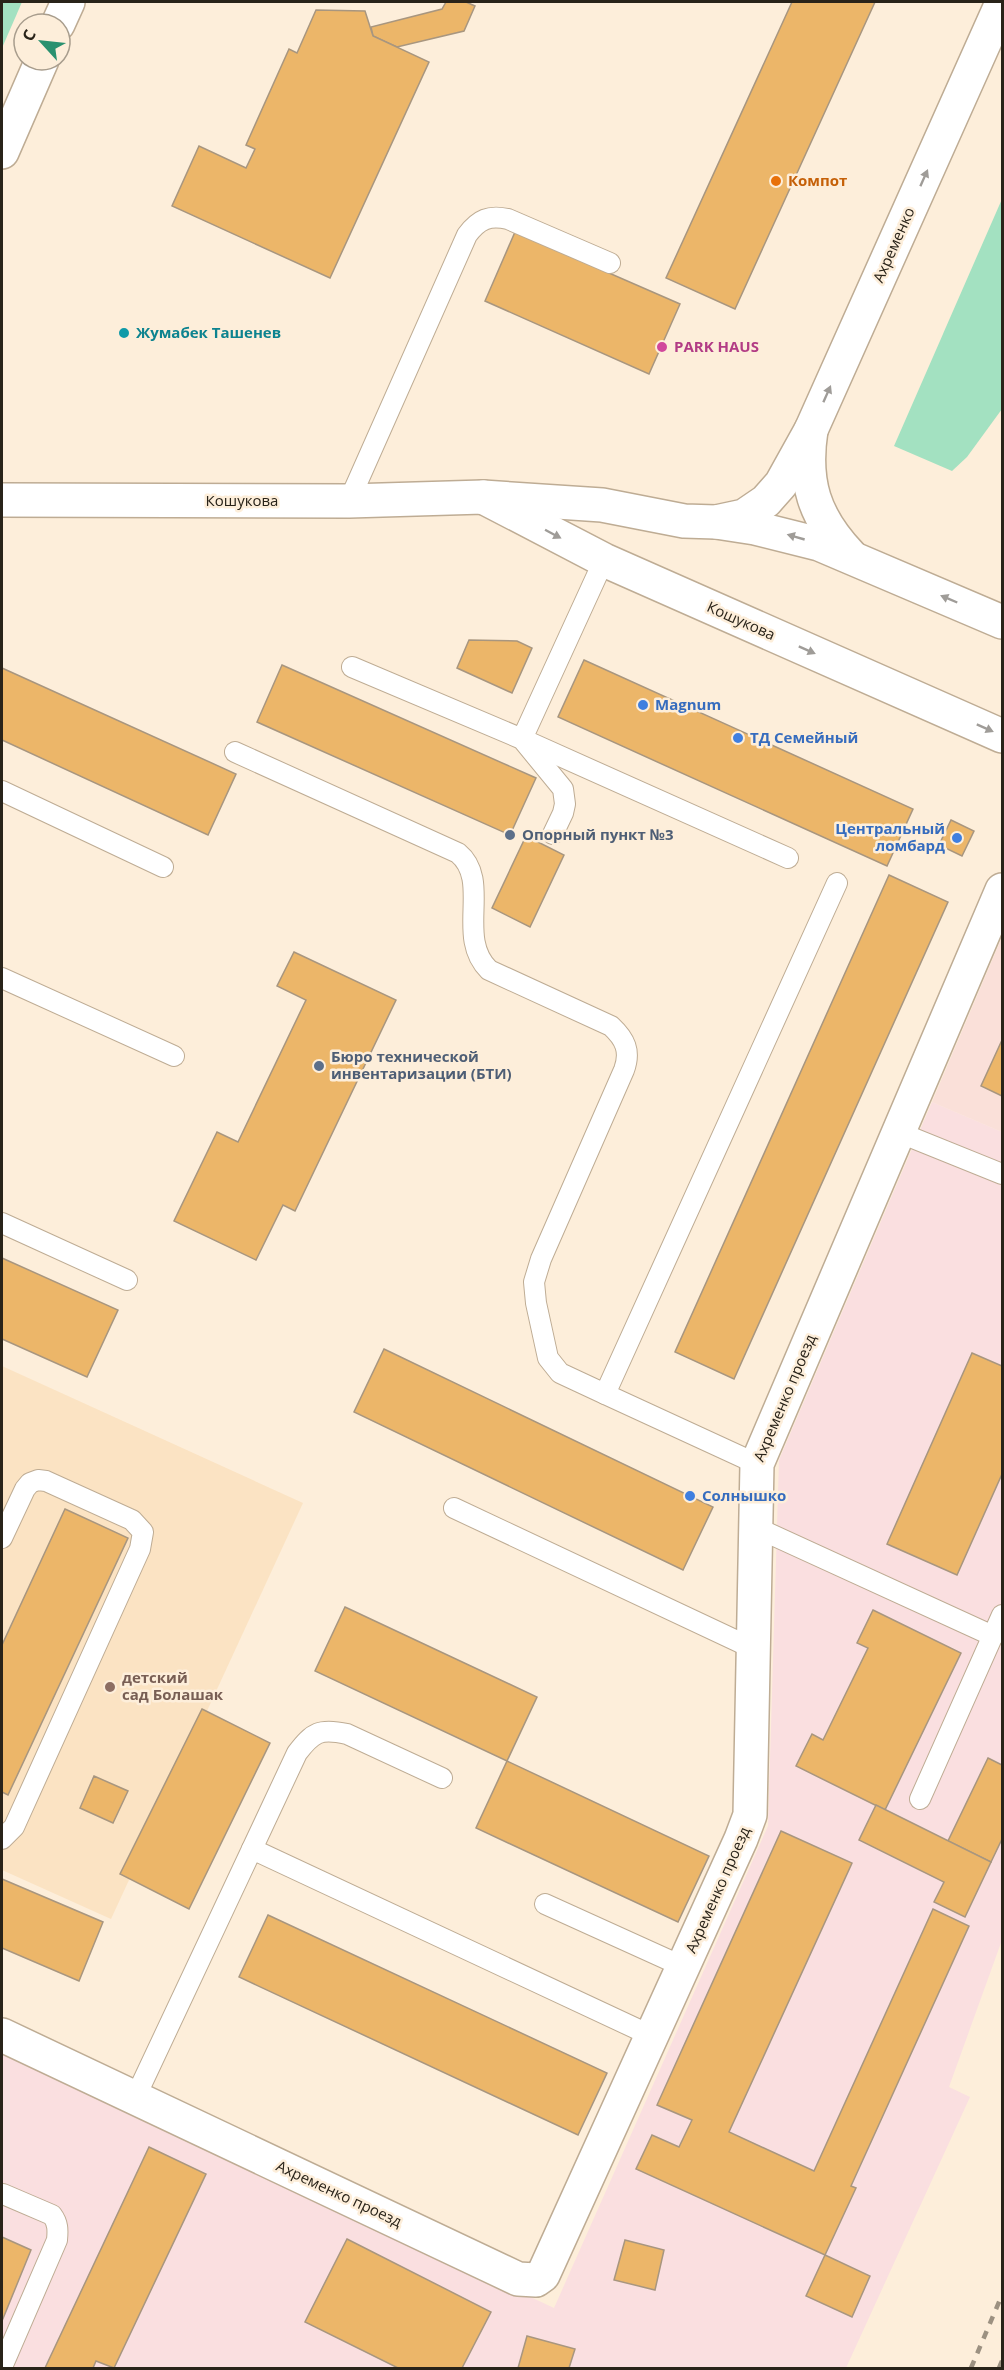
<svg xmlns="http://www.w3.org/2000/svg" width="1004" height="2370" font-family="'Open Sans',sans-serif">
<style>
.commercial{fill:#fae0d9}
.industrial{fill:#fadfe0}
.built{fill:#fbe3c3}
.green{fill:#a3e1c1}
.building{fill:#ecb669;stroke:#a8967f;stroke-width:1.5}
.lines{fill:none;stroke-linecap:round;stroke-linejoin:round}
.service-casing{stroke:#beac94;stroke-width:22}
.minor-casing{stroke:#beac94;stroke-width:36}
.tertiary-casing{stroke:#beac94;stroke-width:36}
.service{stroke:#fff;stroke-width:20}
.minor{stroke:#fff;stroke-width:33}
.tertiary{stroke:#fff;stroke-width:33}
.rail{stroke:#9c9181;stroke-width:4.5;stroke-dasharray:8 8;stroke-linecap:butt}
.oneway{fill:#9f9c98}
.food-dot{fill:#e8710a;stroke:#fdeeda;stroke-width:2}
.culture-dot{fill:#0f9aa8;stroke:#fdeeda;stroke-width:2}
.hotel-dot{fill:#d1479c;stroke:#fdeeda;stroke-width:2}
.shop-dot{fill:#3f7fe0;stroke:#fdeeda;stroke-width:2}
.service-dot{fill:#5c6f8a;stroke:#fdeeda;stroke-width:2}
.education-dot{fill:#8d6e63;stroke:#fdeeda;stroke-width:2}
.labels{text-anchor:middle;stroke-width:5;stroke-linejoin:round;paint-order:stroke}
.food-label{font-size:15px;font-weight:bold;fill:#c56008;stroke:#fdeeda;text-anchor:start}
.street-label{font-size:15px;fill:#292319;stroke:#fdeeda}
.culture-label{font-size:15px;font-weight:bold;fill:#0d838f;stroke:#fdeeda;text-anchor:start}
.hotel-label{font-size:15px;font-weight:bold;fill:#b23c85;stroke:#fdeeda;text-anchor:start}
.shop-label{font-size:15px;font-weight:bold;fill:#366cbe;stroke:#fdeeda;text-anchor:start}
.service-label{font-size:15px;font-weight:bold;fill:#4e5e75;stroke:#fdeeda;text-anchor:start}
.education-label{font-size:15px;font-weight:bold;fill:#785e54;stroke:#fdeeda;text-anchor:start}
</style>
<rect width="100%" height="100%" fill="#fdeeda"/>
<path class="commercial" d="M1002 937V1132L932 1102Z"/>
<path class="industrial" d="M932 1102 1002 1132V1940L949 2087 970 2097 846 2368H2V2049L554 2308 768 1826 779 1460Z"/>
<path class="built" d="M2 1366 303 1503 111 1919 2 1870Z"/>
<g class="green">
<path d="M2 2H22L2 48Z"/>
<path d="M1002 199V409L967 457 952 471 894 446Z"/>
</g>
<g class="building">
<path d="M446 2H466L475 6 464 31 397 47 373 36 371 27 442 9Z"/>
<path d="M792 2H875L735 309 666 278Z"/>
<path d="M316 10 365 11 373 36 429 62 330 278 172 206 199 146 246 168 255 149 246 145 289 49 297 53Z"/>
<path d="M515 232 680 304 649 374 485 301Z"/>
<path d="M469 640 517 641 532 648 512 693 457 668Z"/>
<path d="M584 660 913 809 887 866 558 717Z"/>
<path d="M282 665 536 778 510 835 257 722Z"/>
<path d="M2 668 236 774 208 835 2 740Z"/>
<path d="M951 820 974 831 962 856 939 845Z"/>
<path d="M526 836 564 855 530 927 492 908Z"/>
<path d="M889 875 948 902 734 1379 675 1352Z"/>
<path d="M294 952 396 1000 295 1211 283 1205 256 1260 174 1221 217 1132 238 1142 306 1000 277 986Z"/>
<path d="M1002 1040V1096L981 1086Z"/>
<path d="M2 1258 118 1310 87 1377 2 1339Z"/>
<path d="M384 1349 713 1507 683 1570 354 1412Z"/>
<path d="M972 1353 1002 1366V1474L957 1575 887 1544Z"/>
<path d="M65 1509 128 1538 8 1795 2 1792V1645Z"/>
<path d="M345 1607 537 1697 507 1761 315 1671Z"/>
<path d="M873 1610 961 1653 885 1810 796 1766 812 1734 823 1740 868 1648 857 1643Z"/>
<path d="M202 1709 270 1743 189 1909 120 1874Z"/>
<path d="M988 1758 1002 1765V1839L991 1862 948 1841Z"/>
<path d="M507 1761 709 1856 678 1922 476 1828Z"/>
<path d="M94 1776 128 1791 113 1823 80 1808Z"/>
<path d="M876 1805 991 1862 965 1917 934 1902 944 1882 859 1840Z"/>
<path d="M781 1831 852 1863 729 2132 814 2171 933 1909 969 1926 851 2186 856 2188 825 2255 636 2169 652 2135 679 2147 692 2120 657 2105Z"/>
<path d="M2 1879 103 1922 79 1981 2 1948Z"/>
<path d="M268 1915 607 2073 578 2135 239 1977Z"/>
<path d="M149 2147 206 2174 114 2368 96 2361 93 2368H45Z"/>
<path d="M2 2237 31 2250 2 2321Z"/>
<path d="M347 2239 491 2312 462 2368H398L305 2322Z"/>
<path d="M625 2240 664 2250 655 2290 614 2280Z"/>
<path d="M825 2255 870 2276 852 2317 806 2296Z"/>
<path d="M527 2336 575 2349 569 2368H518Z"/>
</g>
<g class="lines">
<g class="service-casing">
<g id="service">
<path d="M349 501 467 235C479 219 489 215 508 219L610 263"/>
<path d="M604 560 522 739 788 858"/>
<path d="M352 667 522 739 563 789 565 804 563 813 553 834"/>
<path d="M235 752 458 853C492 881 455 937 489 970L611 1026C625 1039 631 1051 624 1070L541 1259 534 1282 536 1303 548 1358 560 1373 605 1394"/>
<path d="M2 791 163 867"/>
<path d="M2 978 174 1056"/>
<path d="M898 1132 1002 1174"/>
<path d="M2 1223 127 1280"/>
<path d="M757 1464 605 1394 837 883"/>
<path d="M454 1508 754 1649"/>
<path d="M755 1527 993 1636"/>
<path d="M2 1538 25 1489 30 1483 38 1480 46 1481 132 1520 143 1532 140 1549 14 1827 2 1839"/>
<path d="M920 1799 1002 1615"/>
<path d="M252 1849 297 1753C313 1732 320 1728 347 1734L442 1778"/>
<path d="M545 1904 684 1967"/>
<path d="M135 2098 252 1849 652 2036"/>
<path d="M2 2367 57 2240C58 2230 58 2223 52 2215L3 2194"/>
</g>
</g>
<g class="minor-casing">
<g id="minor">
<path d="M811 430C803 482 814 517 850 555"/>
<path d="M483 497 604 560 1002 736"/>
<path d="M716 522 755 528 819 544 1002 622"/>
<path d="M2 2035 518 2279 536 2280 543 2275 741 1839 750 1815 757 1464 1002 890"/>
</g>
</g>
<g class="tertiary-casing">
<g id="tertiary">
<path d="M58 24 68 2"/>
<path d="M2 152 42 60"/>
<path d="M2 500 349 501 483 497 602 505 684 521 716 522 744 516 766 501 781 484 811 430 1002 3"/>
</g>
</g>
<use href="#service" class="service"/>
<use href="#minor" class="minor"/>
<use href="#tertiary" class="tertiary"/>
<g class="rail">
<path d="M971 2368 1002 2295"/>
<path d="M999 2368 1002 2361"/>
</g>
</g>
<defs><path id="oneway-solid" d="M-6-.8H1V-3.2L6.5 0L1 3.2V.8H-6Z" transform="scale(1.5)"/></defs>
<g class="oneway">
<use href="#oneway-solid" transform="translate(924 178) rotate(-66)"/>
<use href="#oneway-solid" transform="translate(827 394) rotate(-66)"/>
<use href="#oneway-solid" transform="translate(553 534) rotate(28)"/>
<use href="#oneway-solid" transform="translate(796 537) rotate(-164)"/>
<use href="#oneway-solid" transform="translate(949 599) rotate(-157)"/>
<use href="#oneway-solid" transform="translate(807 650) rotate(24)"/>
<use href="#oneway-solid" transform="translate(985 728) rotate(24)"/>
</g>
<circle class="food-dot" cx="776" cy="181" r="6"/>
<circle class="culture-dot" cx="124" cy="333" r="6"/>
<circle class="hotel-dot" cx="662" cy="347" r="6"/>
<g class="shop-dot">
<circle cx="643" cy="705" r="6"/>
<circle cx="738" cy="738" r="6"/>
<circle cx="957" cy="838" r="6"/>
<circle cx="690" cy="1496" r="6"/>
</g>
<g class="service-dot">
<circle cx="510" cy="835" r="6"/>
<circle cx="319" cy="1066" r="6"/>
</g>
<circle class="education-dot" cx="110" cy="1687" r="6"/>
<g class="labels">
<g class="food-label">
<text x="788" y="186">Компот</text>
</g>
<g class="street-label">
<text transform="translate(894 245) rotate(-66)" y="5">Ахременко</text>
<text x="242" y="506">Кошукова</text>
<text transform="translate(741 621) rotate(24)" y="5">Кошукова</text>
<text transform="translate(785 1398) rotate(-67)" y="5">Ахременко проезд</text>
<text transform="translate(718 1890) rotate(-66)" y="5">Ахременко проезд</text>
<text transform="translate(339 2194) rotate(25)" y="5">Ахременко проезд</text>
</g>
<g class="culture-label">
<text x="136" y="338">Жумабек Ташенев</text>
</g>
<g class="hotel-label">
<text x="674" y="352">PARK HAUS</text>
</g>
<g class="shop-label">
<text x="655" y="710">Magnum</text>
<text x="750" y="743">ТД Семейный</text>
<text x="945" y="834" text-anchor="end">Центральный<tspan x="945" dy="17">ломбард</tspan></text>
<text x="702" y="1501">Солнышко</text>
</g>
<g class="service-label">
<text x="522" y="840">Опорный пункт №3</text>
<text x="331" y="1062">Бюро технической<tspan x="331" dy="17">инвентаризации (БТИ)</tspan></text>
</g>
<g class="education-label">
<text x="122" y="1683">детский<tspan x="122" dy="17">сад Болашак</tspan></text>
</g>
</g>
<rect width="1004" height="2370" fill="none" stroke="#292319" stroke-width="6"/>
<g transform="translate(42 42) rotate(297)"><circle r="28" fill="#fdeeda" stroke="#a89d8d" stroke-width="1.5"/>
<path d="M0-4.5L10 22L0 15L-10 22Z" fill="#29916f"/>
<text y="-9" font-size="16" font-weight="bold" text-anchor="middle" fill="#292319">С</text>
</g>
</svg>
